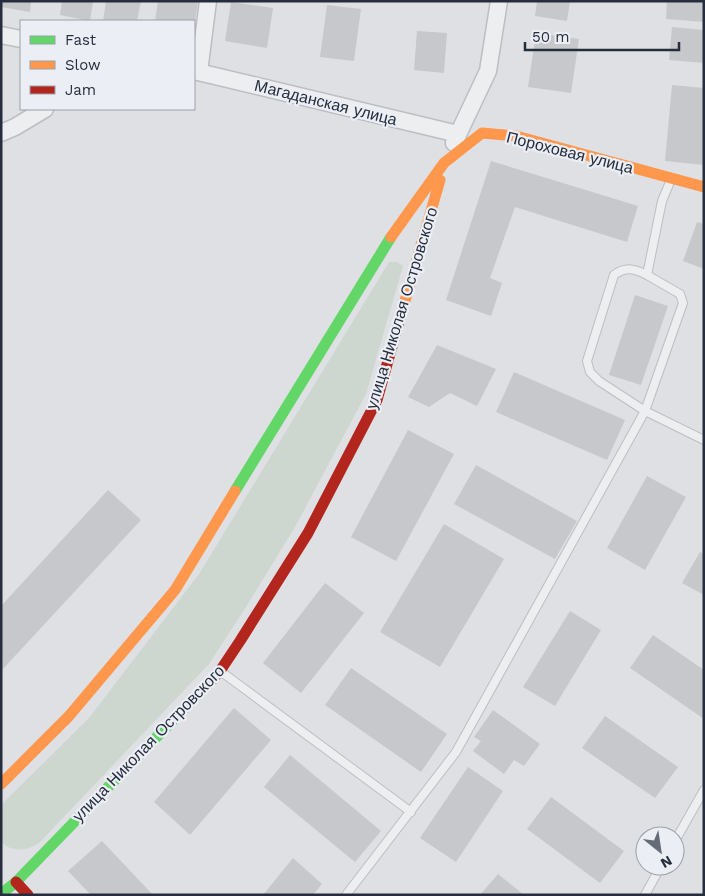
<svg xmlns="http://www.w3.org/2000/svg" width="705" height="896" font-family="'Work Sans',sans-serif">
<style>
.green{fill:#ced7cf}
.building{fill:#c6c8cc}
.lines{fill:none;stroke-linecap:round;stroke-linejoin:round}
.lane-casing{stroke:#bdbec2;stroke-width:10}
.street-casing{stroke:#bdbec2;stroke-width:19}
.lane{stroke:#edeef0;stroke-width:8}
.street{stroke:#edeef0;stroke-width:16}
.fast{stroke:#63d668;stroke-width:11}
.slow{stroke:#ff974d;stroke-width:11}
.jam{stroke:#b3261e;stroke-width:11}
.labels{text-anchor:middle;stroke-width:4.5;stroke-linejoin:round;paint-order:stroke}
.street-label{font-size:16px;fill:#262d3c;stroke:#ebeef4}
</style>
<rect width="100%" height="100%" fill="#dee0e4"/>
<path class="green" d="M389 262H397L403 266 366 394 295 527 246 607 209 664 40 842C27 851 13 853 1 842V805L89 718 199 574Z"/>
<g class="building">
<path d="M1 1H31L30 12 1 7Z"/>
<path d="M62 1H93L90 21 60 15Z"/>
<path d="M106 1H141L137 21H103Z"/>
<path d="M158 1H198L195 21H155Z"/>
<path d="M537 1H570L567 21 535 16Z"/>
<path d="M667 1H704V22L666 19Z"/>
<path d="M231 2 273 8 267 48 225 41Z"/>
<path d="M327 5 361 9 354 61 320 57Z"/>
<path d="M672 27 704 30V63L669 60Z"/>
<path d="M417 31 447 33 444 73 414 70Z"/>
<path d="M536 33 579 39 571 93 528 87Z"/>
<path d="M672 85 704 88V165L665 161Z"/>
<path d="M491 161 638 206 627 242 515 207 490 278 502 283 491 316 446 300Z"/>
<path d="M697 222 704 224V269L683 261Z"/>
<path d="M635 295 668 306 641 385 609 375Z"/>
<path d="M437 345 496 369 477 406 450 393 429 407 408 397Z"/>
<path d="M514 372 625 420 607 460 496 412Z"/>
<path d="M408 430 454 454 396 561 351 537Z"/>
<path d="M476 465 577 521 555 559 454 504Z"/>
<path d="M647 476 686 497 645 570 607 548Z"/>
<path d="M108 490 141 520 1 671V606Z"/>
<path d="M444 524 504 559 440 667 380 632Z"/>
<path d="M700 552 704 554V595L682 583Z"/>
<path d="M325 583 364 613 301 693 263 663Z"/>
<path d="M570 611 601 630 555 706 523 687Z"/>
<path d="M653 635 704 670V719L630 668Z"/>
<path d="M351 668 447 734 421 772 325 705Z"/>
<path d="M234 708 271 740 190 835 154 802Z"/>
<path d="M493 710 540 744 524 766 514 760 504 774 473 751 481 741 474 737Z"/>
<path d="M605 716 678 767 655 798 582 748Z"/>
<path d="M290 755 381 831 355 862 264 787Z"/>
<path d="M468 767 503 791 456 862 420 838Z"/>
<path d="M551 797 624 851 600 883 527 829Z"/>
<path d="M102 841 153 895H91L68 871Z"/>
<path d="M293 858 322 884 313 895H263Z"/>
<path d="M498 874 524 895H480Z"/>
</g>
<g class="lines">
<g class="lane-casing">
<g id="lane">
<path d="M647 275C635 269 626 266 614 275L587 361 590 372 599 381 645 411 704 440"/>
<path d="M223 673 411 812"/>
<path d="M675 841 704 790"/>
<path d="M346 895 456 752 645 411 683 303 680 294 647 275 662 201 670 182"/>
<path d="M645 895 661 866"/>
</g>
</g>
<g class="street-casing">
<g id="street">
<path d="M1 35 21 39"/>
<path d="M194 71 458 134"/>
<path d="M199 72 208 1"/>
<path d="M1 133 15 127 45 109"/>
<path d="M454 143 488 71 499 1"/>
</g>
</g>
<use href="#lane" class="lane"/>
<use href="#street" class="street"/>
<g class="fast">
<path d="M235 491 391 237"/>
<path d="M1 894 16 882 210 682"/>
</g>
<g class="slow">
<path d="M391 237 444 163 482 133 516 136 704 187"/>
<path d="M400 318 440 180"/>
<path d="M1 784 69 716 175 590 235 491"/>
</g>
<g class="jam">
<path d="M210 682 220 671 240 641 308 533 377 400 400 318"/>
<path d="M16 882 28 895"/>
</g>
</g>
<g class="labels">
<g class="street-label">
<text transform="translate(326 102) rotate(14)" y="6">Магаданская улица</text>
<text transform="translate(570 152) rotate(14)" y="6">Пороховая улица</text>
<text transform="translate(401 308) rotate(-73)" y="6">улица Николая Островского</text>
<text transform="translate(148 743) rotate(-46)" y="6">улица Николая Островского</text>
</g>
</g>
<rect width="705" height="896" fill="none" stroke="#262d3c" stroke-width="5"/>
<rect x="20" y="20" width="175" height="90" fill="#ebeef4" stroke="#9ca1aa"/>
<rect x="30" y="36" width="25" height="8" fill="#63d668" stroke="#9ca1aa"/>
<text x="65" y="45" font-size="15" fill="#262d3c">Fast</text>
<rect x="30" y="61" width="25" height="8" fill="#ff974d" stroke="#9ca1aa"/>
<text x="65" y="70" font-size="15" fill="#262d3c">Slow</text>
<rect x="30" y="86" width="25" height="8" fill="#b3261e" stroke="#9ca1aa"/>
<text x="65" y="95" font-size="15" fill="#262d3c">Jam</text>
<g transform="translate(660 851) rotate(150)"><circle r="24" fill="#ebeef4" stroke="#9ca1aa"/>
<path d="M0-4L9 19L0 12L-9 19Z" fill="#666c77"/>
<text y="-8" font-size="14" font-weight="bold" text-anchor="middle" fill="#262d3c">N</text>
</g>
<path d="M525 42v8h154v-8" fill="none" stroke="#262d3c" stroke-width="2.5"/>
<text x="532" y="42" font-size="15" fill="#262d3c" stroke="#ebeef4" stroke-width="4" paint-order="stroke">50 m</text>
</svg>
